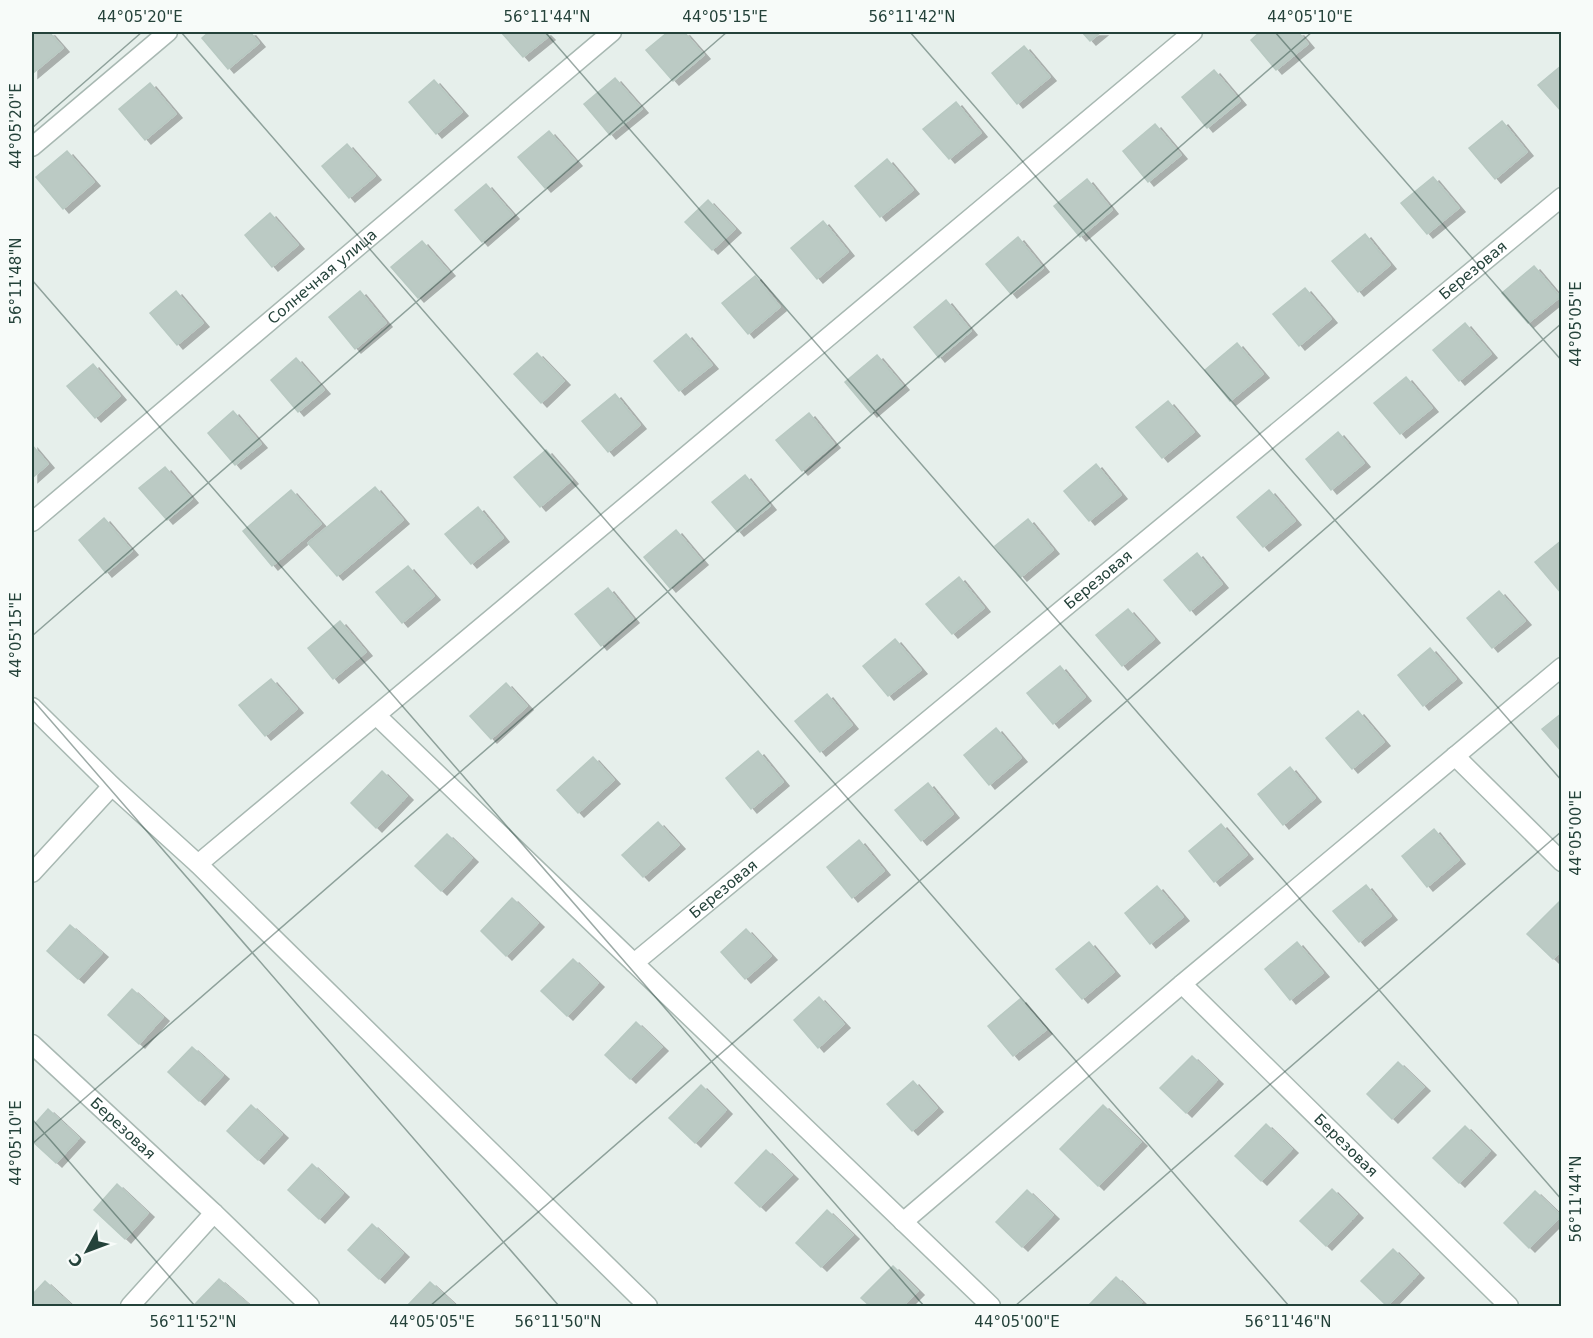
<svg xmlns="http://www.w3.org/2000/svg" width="1593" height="1338" font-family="'DejaVu Sans',sans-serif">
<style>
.building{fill:#bbcac4;stroke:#b8c9c2;stroke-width:1.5;filter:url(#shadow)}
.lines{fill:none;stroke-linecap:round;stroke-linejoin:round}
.minor-casing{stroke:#a8b8b2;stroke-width:21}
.minor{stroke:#fff;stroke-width:18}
.ticks{fill:none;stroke:#24423a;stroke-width:1.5;stroke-opacity:0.45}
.labels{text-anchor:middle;stroke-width:5;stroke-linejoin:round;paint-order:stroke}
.street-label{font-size:15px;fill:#24423a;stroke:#f7fbf9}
.neatline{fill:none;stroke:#24423a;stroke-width:2}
.ticks-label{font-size:15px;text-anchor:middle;fill:#24423a}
</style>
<defs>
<filter id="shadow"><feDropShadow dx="6" dy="4" stdDeviation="0" flood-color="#0004"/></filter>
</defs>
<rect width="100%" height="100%" fill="#e6efeb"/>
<g class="building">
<path d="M32 32H49L63 48 32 74Z"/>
<path d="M209 32H250L259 43 228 69 202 38Z"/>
<path d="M501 32H545L549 36 523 57Z"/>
<path d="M668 32H684L704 55 673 81 646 50Z"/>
<path d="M1082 32H1101L1090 41Z"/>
<path d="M1260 32H1298L1308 44 1276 70 1251 40Z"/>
<path d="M1024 46 1050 77 1017 104 992 73Z"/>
<path d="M1562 65V112L1538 85Z"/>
<path d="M1214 70 1240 101 1207 128 1182 97Z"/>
<path d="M615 78 642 109 610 135 584 104Z"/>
<path d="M434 80 462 112 436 134 409 102Z"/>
<path d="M150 83 176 114 145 140 119 109Z"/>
<path d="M956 102 981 133 949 159 923 129Z"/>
<path d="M1502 121 1527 152 1495 179 1469 148Z"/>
<path d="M1155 124 1181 155 1148 182 1123 151Z"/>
<path d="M549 131 576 162 545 188 518 157Z"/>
<path d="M347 144 375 176 349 198 322 166Z"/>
<path d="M67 151 94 182 63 209 36 177Z"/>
<path d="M887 159 913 190 880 217 855 186Z"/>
<path d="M1433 177 1459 208 1427 234 1401 203Z"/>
<path d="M1087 179 1112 210 1080 237 1054 206Z"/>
<path d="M486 184 513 215 482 242 455 210Z"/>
<path d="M708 200 735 229 712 250 685 222Z"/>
<path d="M270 213 298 245 272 267 245 235Z"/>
<path d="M823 221 848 252 817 279 791 248Z"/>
<path d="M1365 234 1390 265 1358 292 1332 261Z"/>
<path d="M1018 237 1043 268 1011 294 986 264Z"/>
<path d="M422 241 449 272 418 298 391 267Z"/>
<path d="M1534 266 1560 297 1528 323 1502 293Z"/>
<path d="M755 276 780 307 748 334 722 303Z"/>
<path d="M1305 288 1331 319 1299 346 1273 314Z"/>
<path d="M176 291 203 323 177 345 150 313Z"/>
<path d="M360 291 386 323 355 349 329 317Z"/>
<path d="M946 300 971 331 939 358 914 327Z"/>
<path d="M1465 323 1491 354 1459 381 1433 350Z"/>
<path d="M686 334 712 365 679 391 654 361Z"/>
<path d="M1237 343 1263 374 1230 401 1205 370Z"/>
<path d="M537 353 564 381 541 403 514 374Z"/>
<path d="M877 355 903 386 871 413 845 382Z"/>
<path d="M296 358 324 390 298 412 271 380Z"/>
<path d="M93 364 120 396 95 418 67 386Z"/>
<path d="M1406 377 1432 408 1400 434 1374 403Z"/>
<path d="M615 394 640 425 608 452 582 421Z"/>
<path d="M1168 401 1194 432 1162 458 1136 427Z"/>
<path d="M233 411 261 444 235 465 208 433Z"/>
<path d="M809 413 834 444 802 471 776 440Z"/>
<path d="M1338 432 1364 463 1331 490 1306 459Z"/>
<path d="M32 445 48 464 32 478Z"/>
<path d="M546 450 572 480 540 507 514 477Z"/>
<path d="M1096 464 1121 495 1089 521 1064 491Z"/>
<path d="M165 467 192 499 167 520 139 488Z"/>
<path d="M745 475 770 506 738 532 712 502Z"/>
<path d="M375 487 403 520 337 576 308 543Z"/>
<path d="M291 490 321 524 272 566 243 531Z"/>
<path d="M1269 490 1295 521 1263 547 1237 517Z"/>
<path d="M478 507 503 538 471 564 445 534Z"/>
<path d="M104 518 132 551 106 573 79 540Z"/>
<path d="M1028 519 1053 550 1021 577 995 546Z"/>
<path d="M676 530 702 561 670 588 644 557Z"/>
<path d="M1562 540V592L1561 593 1535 562Z"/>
<path d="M1197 553 1222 584 1190 611 1164 580Z"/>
<path d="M408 566 434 596 402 623 376 592Z"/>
<path d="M959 577 984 608 952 634 926 604Z"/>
<path d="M608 588 633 619 601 646 575 614Z"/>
<path d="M1499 591 1525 621 1492 648 1467 618Z"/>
<path d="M1128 609 1154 639 1122 666 1096 635Z"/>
<path d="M340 621 366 652 333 679 308 648Z"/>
<path d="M895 639 921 670 888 696 863 666Z"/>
<path d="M1430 648 1456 679 1423 706 1398 675Z"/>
<path d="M1060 666 1085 697 1053 724 1027 693Z"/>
<path d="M271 679 297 709 265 736 239 705Z"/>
<path d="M506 683 527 706 491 739 470 716Z"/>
<path d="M827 694 852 725 820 752 795 721Z"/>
<path d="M1358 711 1384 742 1352 769 1326 738Z"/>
<path d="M1562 713V752L1542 729Z"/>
<path d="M996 728 1021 758 989 785 964 755Z"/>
<path d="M758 751 783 782 751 809 726 778Z"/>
<path d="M593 757 614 780 578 813 557 790Z"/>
<path d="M1290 767 1315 798 1283 825 1258 794Z"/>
<path d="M382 771 407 796 376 828 351 803Z"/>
<path d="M928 783 953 814 921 841 895 810Z"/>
<path d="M658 822 679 845 643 877 622 855Z"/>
<path d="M1221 824 1247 855 1214 882 1189 851Z"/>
<path d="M1434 829 1459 860 1427 887 1402 856Z"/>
<path d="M447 834 472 858 441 891 415 866Z"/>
<path d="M859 840 884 871 852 898 827 867Z"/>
<path d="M1366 885 1391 916 1359 942 1333 911Z"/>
<path d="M1157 886 1183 917 1150 944 1125 913Z"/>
<path d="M512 898 538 923 506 956 481 931Z"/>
<path d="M1559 902 1562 905V950L1553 959 1527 934Z"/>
<path d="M70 925 102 953 78 979 47 951Z"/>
<path d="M746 929 771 956 745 979 721 952Z"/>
<path d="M1089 942 1114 972 1082 999 1056 969Z"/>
<path d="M1297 942 1323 973 1290 1000 1265 969Z"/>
<path d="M573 959 598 983 567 1016 541 991Z"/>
<path d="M132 989 163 1017 139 1044 108 1015Z"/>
<path d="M819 997 844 1024 818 1048 794 1020Z"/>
<path d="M1020 999 1046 1030 1013 1056 988 1026Z"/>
<path d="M636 1022 662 1047 630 1079 605 1055Z"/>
<path d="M192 1047 223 1075 199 1101 168 1072Z"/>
<path d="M1192 1056 1217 1080 1186 1113 1160 1088Z"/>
<path d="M1398 1062 1424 1087 1392 1119 1367 1094Z"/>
<path d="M913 1081 937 1108 912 1131 887 1104Z"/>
<path d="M701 1085 726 1110 695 1143 669 1118Z"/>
<path d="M251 1105 282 1134 258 1160 227 1131Z"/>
<path d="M1103 1105 1141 1142 1098 1186 1060 1149Z"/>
<path d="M48 1109 79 1138 56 1163 32 1141V1127Z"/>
<path d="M1266 1124 1292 1149 1261 1181 1235 1156Z"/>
<path d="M1465 1126 1490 1151 1459 1183 1433 1158Z"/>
<path d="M766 1150 792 1175 760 1207 735 1183Z"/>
<path d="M312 1164 343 1193 319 1219 288 1190Z"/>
<path d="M117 1184 148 1213 125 1239 94 1210Z"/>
<path d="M1332 1189 1357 1214 1326 1246 1300 1221Z"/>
<path d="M1027 1190 1053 1215 1022 1247 996 1222Z"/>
<path d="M1535 1191 1561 1216 1529 1248 1504 1223Z"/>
<path d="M827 1210 853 1235 821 1267 796 1243Z"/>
<path d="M372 1224 403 1253 379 1279 348 1250Z"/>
<path d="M1393 1249 1418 1274 1387 1306 1361 1281Z"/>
<path d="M893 1266 918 1291 903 1306H870L861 1298Z"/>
<path d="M1116 1277 1142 1302 1138 1306H1088Z"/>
<path d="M219 1279 250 1306H198L195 1304Z"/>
<path d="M45 1281 72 1306H32V1295Z"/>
<path d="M430 1282 456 1306H407Z"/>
</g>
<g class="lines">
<g class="minor-casing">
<g id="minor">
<path d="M32 147 168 32"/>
<path id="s1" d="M32 522 612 32"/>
<path d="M32 707 112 786 198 864 648 1306"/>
<path d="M377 716 991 1306"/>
<path d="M1455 756 1562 862"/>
<path d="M198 864 1193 32"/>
<path d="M32 873 112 786"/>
<path id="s2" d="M634 963 1562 197"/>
<path id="s3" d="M1182 984 1509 1306"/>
<path id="s4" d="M32 1044 214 1213"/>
<path d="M903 1222 1182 984 1562 667"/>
<path d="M130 1306 214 1213 310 1306"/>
</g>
</g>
<use href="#minor" class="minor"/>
</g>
<path class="ticks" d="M181 32 1289 1306M545 32 1562 1200M910 32 1562 781M1275 32 1562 361M32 128 142 32M32 280 924 1306M32 636 727 32M32 699 559 1306M32 1119 195 1306M32 1144 1312 32M430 1306 1562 323M1015 1306 1562 831"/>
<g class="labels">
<g class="street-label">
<text dy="5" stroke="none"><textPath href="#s2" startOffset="1088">Березовая</textPath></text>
<text dy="5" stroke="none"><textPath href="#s1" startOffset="380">Солнечная улица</textPath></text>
<text dy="5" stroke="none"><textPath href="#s2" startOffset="602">Березовая</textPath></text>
<text dy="5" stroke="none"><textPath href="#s2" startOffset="116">Березовая</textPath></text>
<text dy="5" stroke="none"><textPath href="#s4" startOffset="124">Березовая</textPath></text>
<text dy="5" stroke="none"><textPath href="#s3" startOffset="230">Березовая</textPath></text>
</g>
</g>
<rect width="1593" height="1338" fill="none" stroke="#f7fbf9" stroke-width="66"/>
<g transform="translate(87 1251) rotate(229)" stroke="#f7fbf9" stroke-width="4.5" paint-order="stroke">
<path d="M0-4.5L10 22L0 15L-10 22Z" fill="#24423a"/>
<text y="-9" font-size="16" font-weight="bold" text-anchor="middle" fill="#24423a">С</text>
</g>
<rect x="33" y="33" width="1527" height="1272" class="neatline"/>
<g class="ticks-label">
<text x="140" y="22">44°05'20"E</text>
<text x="547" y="22">56°11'44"N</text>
<text x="725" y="22">44°05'15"E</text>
<text x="912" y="22">56°11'42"N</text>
<text x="1310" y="22">44°05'10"E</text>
<text transform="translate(16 126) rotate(-90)" y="5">44°05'20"E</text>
<text transform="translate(16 281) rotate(-90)" y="5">56°11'48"N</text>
<text transform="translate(1576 324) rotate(-90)" y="5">44°05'05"E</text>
<text transform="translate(16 635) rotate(-90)" y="5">44°05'15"E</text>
<text transform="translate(1576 833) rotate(-90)" y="5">44°05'00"E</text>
<text transform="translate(16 1143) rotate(-90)" y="5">44°05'10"E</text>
<text transform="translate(1576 1199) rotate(-90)" y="5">56°11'44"N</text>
<text x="193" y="1327">56°11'52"N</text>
<text x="432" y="1327">44°05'05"E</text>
<text x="558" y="1327">56°11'50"N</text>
<text x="1017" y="1327">44°05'00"E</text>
<text x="1288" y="1327">56°11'46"N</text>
</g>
</svg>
